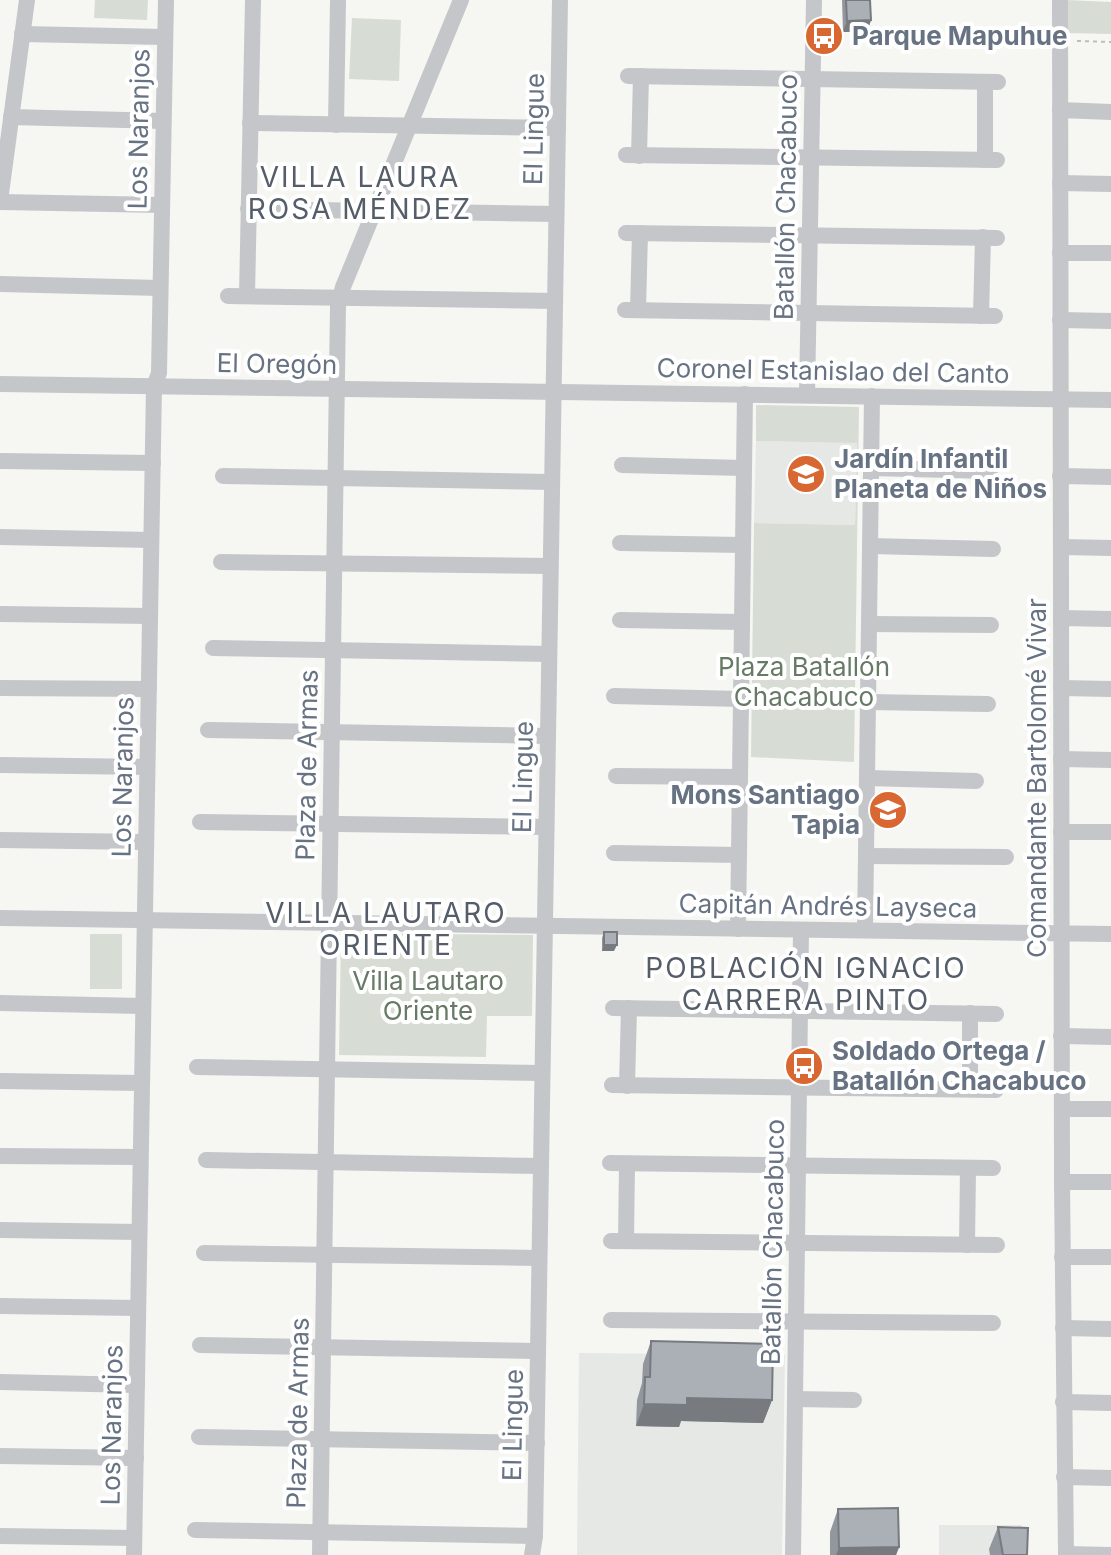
<svg xmlns="http://www.w3.org/2000/svg" width="1111" height="1555" font-family="Inter,sans-serif">
<style>
.built{fill:#e6e8e6}
.green{fill:#d7ddd4}
.lines{fill:none;stroke-linecap:round;stroke-linejoin:round}
.path{stroke:#bbbdbf;stroke-width:2;stroke-dasharray:4 4;stroke-linecap:butt}
.minor{stroke:#c4c6ca;stroke-width:16}
.wall{fill:#92979d}
.shaded-wall{fill:#777b7f}
.building{fill:#aab0b6;stroke:#777b7f;stroke-width:2}
.labels{text-anchor:middle;stroke-width:8;stroke-linejoin:round;paint-order:stroke}
.poi-label{font-size:26px;font-weight:bold;fill:#677382;stroke:#fff;text-anchor:start}
.street-label{font-size:26px;fill:#677382;stroke:#fff}
.park-label{font-size:26px;fill:#677a65;stroke:#fff}
.neighbourhood-label{font-size:28px;letter-spacing:2px;fill:#545d68;stroke:#fff}
</style>
<rect width="100%" height="100%" fill="#f6f6f3"/>
<g class="built">
<path d="M756 441 857 442 855 525 754 523Z"/>
<path d="M579 1353 785 1355 782 1555H577Z"/>
<path d="M939 1525H1022L1024 1555H939Z"/>
</g>
<g class="green">
<path d="M95 0H148L147 20 94 18Z"/>
<path d="M1066 0 1111 2V34L1067 33Z"/>
<path d="M352 18 401 20 399 81 349 79Z"/>
<path d="M756 405 859 407 854 762 751 757 754 523 855 525 857 443 756 441Z"/>
<path d="M341 933 533 935 532 1016H487L486 1057 339 1055Z"/>
<rect x="90" y="934" width="32" height="55"/>
</g>
<g class="lines">
<path class="path" d="M1077 41 1111 42"/>
<g class="minor">
<path d="M1060 0 1062 1182 1066 1555"/>
<path d="M22 34 165 37"/>
<path d="M628 76 998 82"/>
<path d="M1060 110 1111 112"/>
<path d="M11 117 163 121"/>
<path d="M250 123 558 128"/>
<path d="M336 125 338 0"/>
<path d="M626 155 997 160"/>
<path d="M639 156 641 76"/>
<path d="M985 160V82"/>
<path d="M1060 183 1111 184"/>
<path d="M0 201 27 0"/>
<path d="M0 202 162 205"/>
<path d="M248 209 556 214"/>
<path d="M626 233 997 238"/>
<path d="M1060 253H1111"/>
<path d="M0 284 160 288"/>
<path d="M228 296 555 301"/>
<path d="M247 296 253 0"/>
<path d="M625 310 995 316"/>
<path d="M638 310 640 233"/>
<path d="M981 316 983 237"/>
<path d="M1060 320 1111 321"/>
<path d="M0 384 1111 400"/>
<path d="M807 395 814 0"/>
<path d="M0 461 153 463"/>
<path d="M622 465 744 468"/>
<path d="M871 468 990 471"/>
<path d="M223 476 552 482"/>
<path d="M1060 476 1111 477"/>
<path d="M0 537 151 540"/>
<path d="M620 543 743 545"/>
<path d="M870 546 993 549"/>
<path d="M1061 547 1111 548"/>
<path d="M221 562 550 566"/>
<path d="M0 614 150 616"/>
<path d="M1061 618 1111 619"/>
<path d="M620 620 742 622"/>
<path d="M869 624 991 625"/>
<path d="M213 648 549 654"/>
<path d="M0 688 149 689"/>
<path d="M1061 688 1111 689"/>
<path d="M614 696 741 699"/>
<path d="M868 702 988 704"/>
<path d="M208 730 548 736"/>
<path d="M1061 759 1111 760"/>
<path d="M0 765 147 767"/>
<path d="M616 776 740 777"/>
<path d="M867 778 976 781"/>
<path d="M200 822 546 827"/>
<path d="M1061 832H1111"/>
<path d="M0 840 146 842"/>
<path d="M614 853 739 855"/>
<path d="M866 856 1006 857"/>
<path d="M0 918 1111 934"/>
<path d="M738 929 745 394"/>
<path d="M865 930 872 396"/>
<path d="M0 1003 143 1006"/>
<path d="M613 1008 996 1014"/>
<path d="M1061 1036 1111 1037"/>
<path d="M197 1067 542 1073"/>
<path d="M0 1081 142 1083"/>
<path d="M612 1085 996 1090"/>
<path d="M627 1086 629 1008"/>
<path d="M970 1089V1013"/>
<path d="M1062 1109H1111"/>
<path d="M0 1156 140 1157"/>
<path d="M206 1160 541 1166"/>
<path d="M610 1163 993 1168"/>
<path d="M1062 1182H1111"/>
<path d="M0 1230 139 1232"/>
<path d="M611 1241 997 1245"/>
<path d="M626 1241 627 1164"/>
<path d="M967 1245 968 1168"/>
<path d="M204 1253 539 1258"/>
<path d="M1062 1257H1111"/>
<path d="M0 1306 138 1308"/>
<path d="M611 1320 993 1323"/>
<path d="M1063 1328 1111 1329"/>
<path d="M200 1345 538 1351"/>
<path d="M0 1382 137 1385"/>
<path d="M795 1399 854 1400"/>
<path d="M1063 1402 1111 1403"/>
<path d="M199 1437 537 1443"/>
<path d="M0 1456 136 1458"/>
<path d="M1064 1477 1111 1478"/>
<path d="M195 1530 535 1536"/>
<path d="M0 1536 134 1538"/>
<path d="M1066 1554 1111 1555"/>
<path d="M134 1555 154 386 159 373 166 0"/>
<path d="M320 1555 338 306 343 287 461 0"/>
<path d="M532 1555 535 1536 560 0"/>
<path d="M793 1555 801 930"/>
</g>
</g>
<g class="wall">
<path d="M842 0H870L871 20 867 32H843Z"/>
<path d="M604 932 614 951H602V938Z"/>
<path d="M651 1341 772 1400 763 1423 681 1421 679 1427 636 1426 637 1400 642 1383 643 1364Z"/>
<path d="M838 1509 899 1547 896 1555H830V1532Z"/>
<path d="M998 1527 1027 1555H990L989 1549Z"/>
</g>
<g class="shaded-wall">
<path d="M871 20 867 32H843L847 21Z"/>
<path d="M604 945H617L614 951H602Z"/>
<path d="M687 1398 772 1400 763 1423 681 1421 679 1427 636 1426 644 1404Z"/>
<path d="M899 1547 896 1555H836L839 1548Z"/>
</g>
<g class="building">
<path d="M846 0H870L871 20 847 21Z"/>
<rect x="604" y="932" width="13" height="13"/>
<path d="M651 1341 773 1344 772 1400 687 1398V1405L644 1404 645 1377H650Z"/>
<path d="M898 1508 899 1547 839 1548 838 1509Z"/>
<path d="M998 1527 1028 1528 1027 1555H1003Z"/>
</g>
<defs>
<g id="bus-disc" transform="scale(2)"><circle r="9.5" fill="#d86731" stroke="#fff"/><path d="M-5-6H5V4H4V6H2V4H-2V6H-4V4H-5ZM-3.5-4V0h7V-4ZM-3.5 1.2v1.5H-2V1.2ZM2 1.2v1.5H3.5V1.2Z" fill="#fff"/></g>
<g id="school-disc" transform="scale(2)"><circle r="9.5" fill="#d86731" stroke="#fff"/><path d="M0-5L7-2L0 1L-7-2ZM-4 1L0 2.5L4 1V4Q0 6-4 4Z" fill="#fff"/></g>
</defs>
<g fill-rule="evenodd">
<use href="#bus-disc" x="824" y="36"/>
<use href="#school-disc" x="806" y="474"/>
<use href="#school-disc" x="888" y="810"/>
<use href="#bus-disc" x="804" y="1066"/>
</g>
<g class="labels">
<g class="poi-label">
<text x="852" y="45">Parque Mapuhue</text>
<text x="834" y="468">Jardín Infantil<tspan x="834" dy="30">Planeta de Niños</tspan></text>
<text x="860" y="804" text-anchor="end">Mons Santiago<tspan x="860" dy="30">Tapia</tspan></text>
<text x="832" y="1060">Soldado Ortega /<tspan x="832" dy="30">Batallón Chacabuco</tspan></text>
</g>
<g class="street-label">
<text transform="translate(139 129) rotate(-89)" y="9">Los Naranjos</text>
<text transform="translate(534 129) rotate(-89)" y="9">El Lingue</text>
<text transform="translate(786 197) rotate(-89)" y="9">Batallón Chacabuco</text>
<text transform="translate(277 364) rotate(1)" y="9">El Oregón</text>
<text transform="translate(833 371) rotate(1)" y="9">Coronel Estanislao del Canto</text>
<text transform="translate(307 765) rotate(-89)" y="9">Plaza de Armas</text>
<text transform="translate(123 777) rotate(-89)" y="9">Los Naranjos</text>
<text transform="translate(523 777) rotate(-89)" y="9">El Lingue</text>
<text transform="translate(1037 778) rotate(-90)" y="9">Comandante Bartolomé Vivar</text>
<text transform="translate(828 906) rotate(1)" y="9">Capitán Andrés Layseca</text>
<text transform="translate(773 1242) rotate(-89)" y="9">Batallón Chacabuco</text>
<text transform="translate(298 1413) rotate(-89)" y="9">Plaza de Armas</text>
<text transform="translate(112 1425) rotate(-89)" y="9">Los Naranjos</text>
<text transform="translate(513 1425) rotate(-89)" y="9">El Lingue</text>
</g>
<g class="park-label">
<text x="804" y="676">Plaza Batallón<tspan x="804" dy="30">Chacabuco</tspan></text>
<text x="428" y="990">Villa Lautaro<tspan x="428" dy="30">Oriente</tspan></text>
</g>
<g class="neighbourhood-label">
<text x="360" y="187">VILLA LAURA<tspan x="360" dy="32">ROSA MÉNDEZ</tspan></text>
<text x="386" y="923">VILLA LAUTARO<tspan x="386" dy="32">ORIENTE</tspan></text>
<text x="806" y="978">POBLACIÓN IGNACIO<tspan x="806" dy="32">CARRERA PINTO</tspan></text>
</g>
</g>
</svg>
